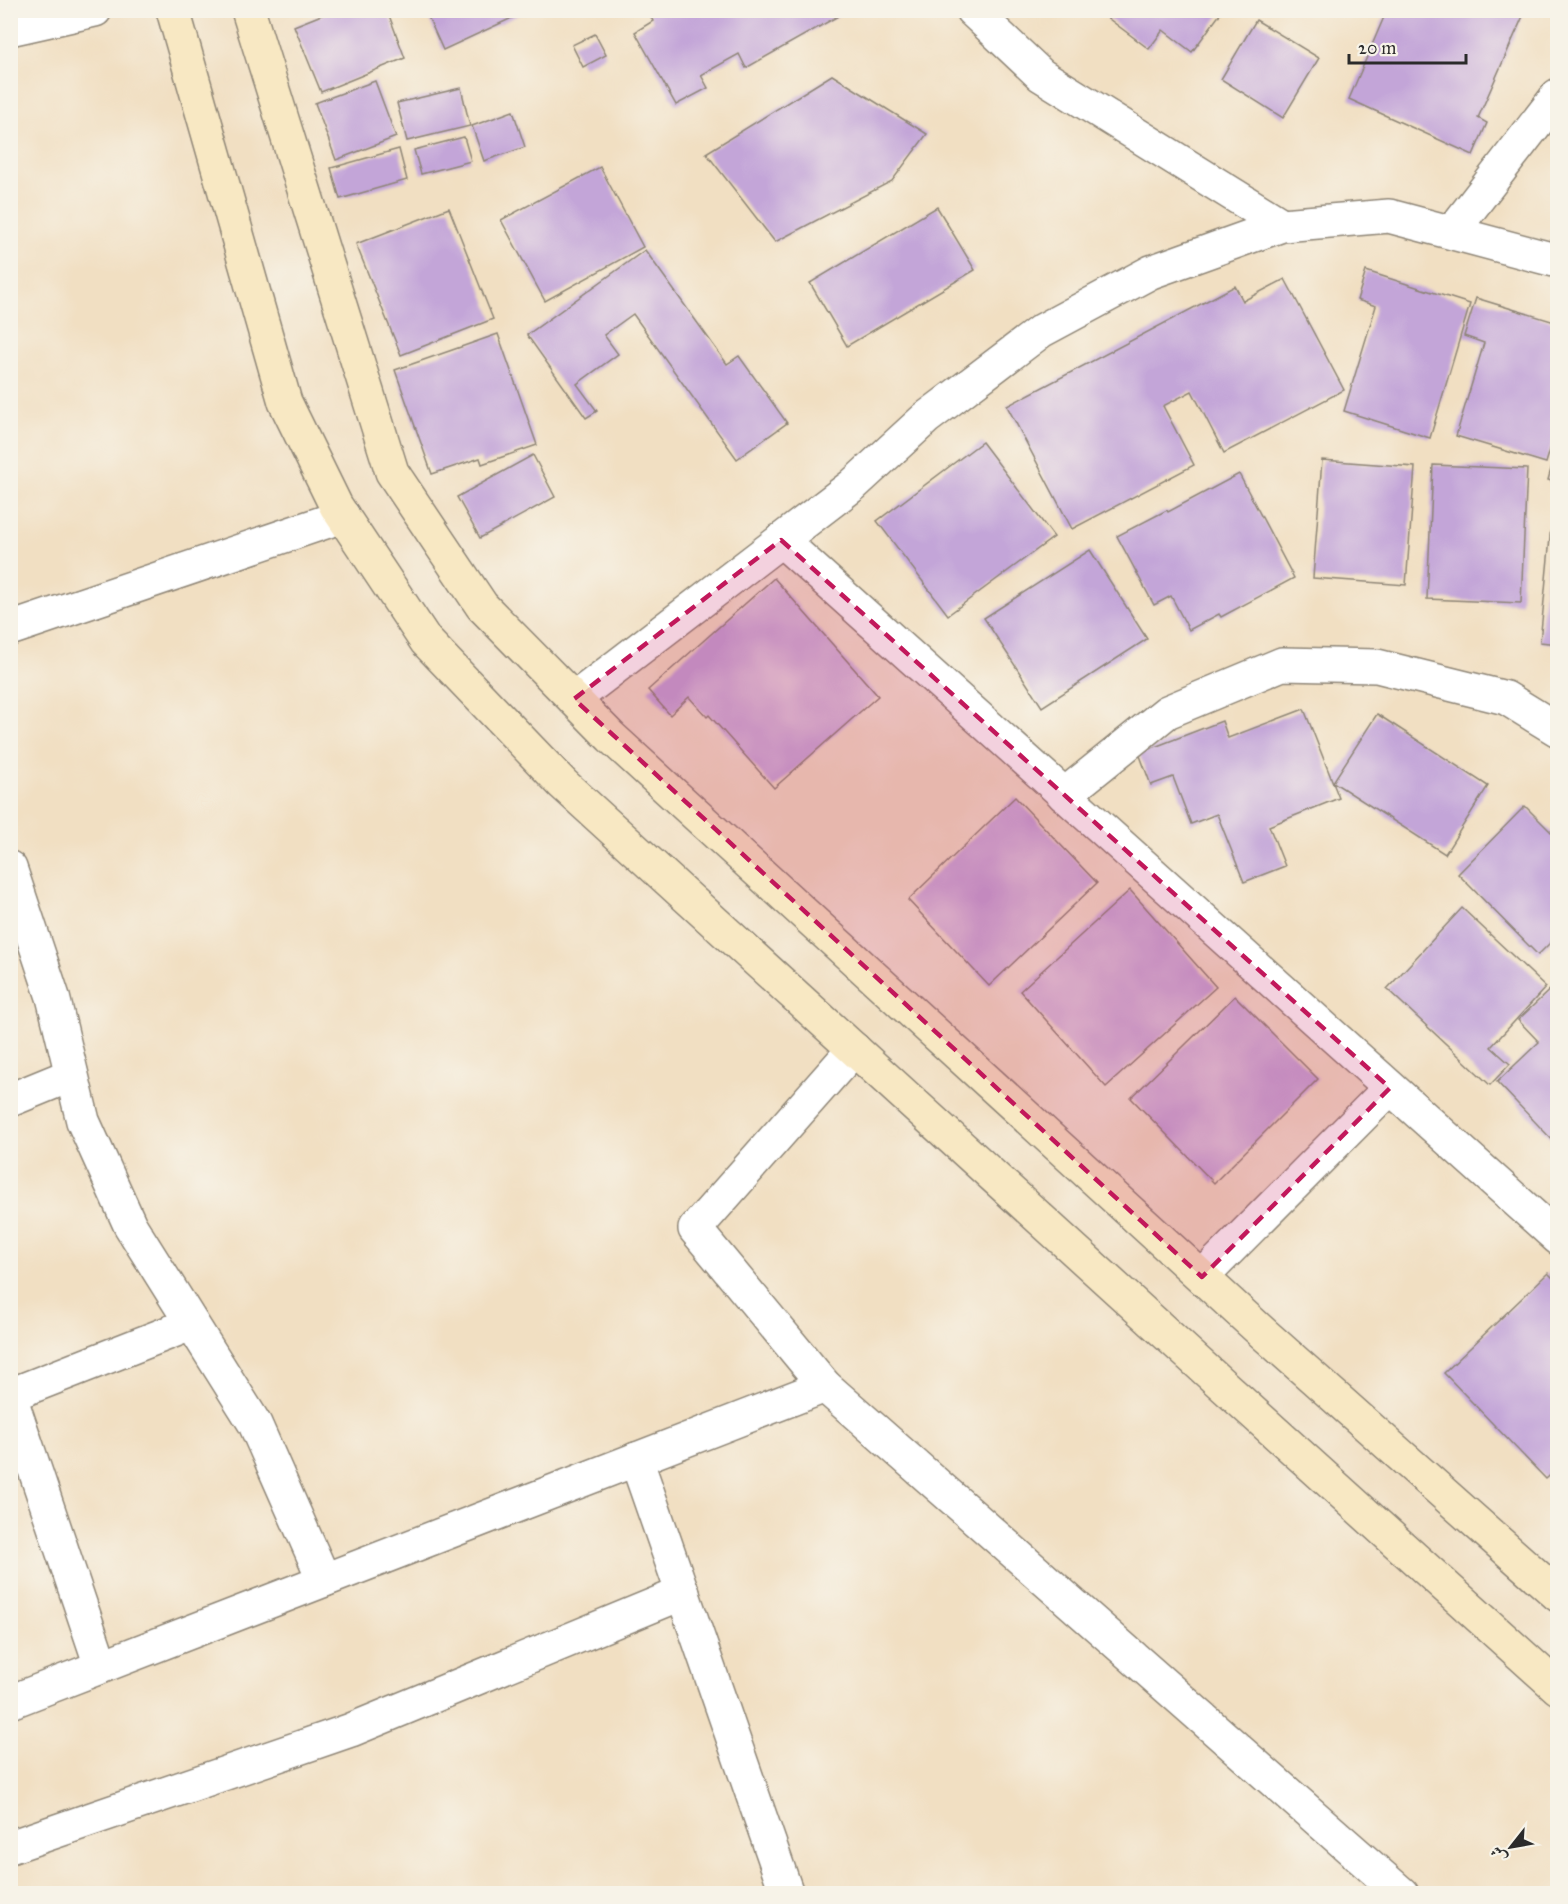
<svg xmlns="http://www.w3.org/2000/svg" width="1568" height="1904" font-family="'IM FELL Great Primer',Amiri,serif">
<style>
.building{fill:#c3a5d8}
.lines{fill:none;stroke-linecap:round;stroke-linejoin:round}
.minor-casing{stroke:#8e8576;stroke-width:36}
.secondary-casing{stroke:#8e8576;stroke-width:36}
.minor{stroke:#fff;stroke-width:33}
.secondary{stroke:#f8e8c3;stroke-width:33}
.marked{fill:#c2185b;fill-opacity:0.2;stroke:#c2185b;stroke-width:4.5;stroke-dasharray:12 8;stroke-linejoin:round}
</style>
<rect width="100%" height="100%" fill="#f7f3e8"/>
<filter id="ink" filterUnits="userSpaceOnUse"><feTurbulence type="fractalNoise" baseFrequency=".0167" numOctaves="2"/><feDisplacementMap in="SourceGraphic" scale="12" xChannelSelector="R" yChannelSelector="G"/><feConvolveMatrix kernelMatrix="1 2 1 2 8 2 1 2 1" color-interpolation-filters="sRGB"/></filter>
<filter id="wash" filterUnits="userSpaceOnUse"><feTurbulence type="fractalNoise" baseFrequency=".008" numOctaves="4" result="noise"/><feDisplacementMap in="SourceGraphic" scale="24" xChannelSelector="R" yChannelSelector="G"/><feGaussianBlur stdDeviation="1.35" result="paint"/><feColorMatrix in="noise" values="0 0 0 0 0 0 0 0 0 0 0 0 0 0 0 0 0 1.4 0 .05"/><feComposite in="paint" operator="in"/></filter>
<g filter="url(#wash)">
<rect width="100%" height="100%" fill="#f1dfc2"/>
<g id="blocks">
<g class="building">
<path d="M334 10H387L405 58 321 92 294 26Z"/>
<path d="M425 10H529L443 50Z"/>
<path d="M647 10H849L746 68 739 54 701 75 708 88 676 105 635 32 653 21Z"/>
<path d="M1097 10H1223L1192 52 1163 30 1149 49Z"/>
<path d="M1387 10H1511L1523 16 1478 118 1487 123 1473 155 1349 99Z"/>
<path d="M1256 20 1319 58 1283 118 1221 79Z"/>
<path d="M595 34 606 55 583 67 572 45Z"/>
<path d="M832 75 927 134 892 181 775 242 706 153Z"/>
<path d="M375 81 396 137 336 160 315 103Z"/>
<path d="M461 88 470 126 407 141 397 103Z"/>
<path d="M513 111 525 147 484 161 472 126Z"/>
<path d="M464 137 471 161 421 174 414 150Z"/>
<path d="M399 149 407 180 340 199 331 168Z"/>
<path d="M600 167 643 247 545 301 501 220Z"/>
<path d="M937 207 975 270 847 346 810 283Z"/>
<path d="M449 208 493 319 401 355 356 244Z"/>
<path d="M645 250 727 364 739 356 787 423 737 459 633 314 604 335 618 354 577 384 597 411 586 418 527 335Z"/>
<path d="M1366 271 1470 304 1430 438 1344 411 1376 306 1357 300Z"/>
<path d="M1285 279 1344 390 1224 453 1192 391 1163 406 1194 465 1072 529 1007 406 1235 286 1243 301Z"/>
<path d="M1476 298 1558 323V424L1546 463 1456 436 1484 343 1464 336Z"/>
<path d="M498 334 537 445 482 464 480 458 432 474 395 370Z"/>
<path d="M982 442 1054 537 948 615 877 521Z"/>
<path d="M1557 448H1558V483L1548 480Z"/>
<path d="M533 455 555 497 480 538 457 497Z"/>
<path d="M1322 460 1415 467 1406 585 1313 578Z"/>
<path d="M1433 465 1527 469 1521 603 1427 599Z"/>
<path d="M1239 474 1294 578 1221 617 1219 614 1189 630 1171 596 1154 605 1117 536 1167 510 1168 512Z"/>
<path d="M1553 506 1558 507V644L1540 642Z"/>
<path d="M1090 550 1147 639 1042 707 984 618Z"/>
<path d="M774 578 878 696 774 788 709 715 707 717 689 697 670 715 648 690Z"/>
<path d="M1304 709 1339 798 1269 826 1285 866 1244 882 1217 814 1191 824 1173 777 1151 785 1139 753 1222 721 1228 738Z"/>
<path d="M1377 714 1488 786 1445 854 1333 782Z"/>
<path d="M1015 797 1097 883 989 986 908 900Z"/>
<path d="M1525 806 1558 839V935L1538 955 1458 874Z"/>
<path d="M1130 890 1216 987 1106 1087 1020 991Z"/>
<path d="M1462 908 1546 987 1491 1047 1510 1064 1490 1085 1387 989Z"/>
<path d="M1556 984 1558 985V1146L1497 1082 1539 1042 1518 1020Z"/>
<path d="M1235 996 1318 1079 1214 1183 1131 1098Z"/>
<path d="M1548 1273 1558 1283V1468L1546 1479 1444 1373Z"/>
</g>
</g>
</g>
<g filter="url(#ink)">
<use href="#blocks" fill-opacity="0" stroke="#8e8576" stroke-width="1.5"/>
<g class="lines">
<g class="minor-casing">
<g id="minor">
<path d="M972 10 1041 75 1282 225"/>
<path d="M10 29 95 10"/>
<path d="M1452 232 1558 95"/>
<path d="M781 540 1558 1238"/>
<path d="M10 629 343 516"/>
<path d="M574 699 853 485 926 418 1041 331 1151 272 1282 225 1389 216 1558 261"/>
<path d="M1064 795 1167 712 1282 664 1377 666 1506 698 1558 730"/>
<path d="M10 868 53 997 83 1121 130 1225 255 1424 324 1580"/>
<path d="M854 1049 695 1229 825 1386 1402 1894"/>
<path d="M10 1100 71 1075"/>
<path d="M1202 1277 1390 1088"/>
<path d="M10 1395 191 1324"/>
<path d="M10 1396 101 1666"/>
<path d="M636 1459 787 1894"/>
<path d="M10 1702 825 1386"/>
<path d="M10 1847 351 1730 683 1593"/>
</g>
</g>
<g class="secondary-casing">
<g id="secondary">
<path d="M173 10 285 402 336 506 426 641 563 784 1217 1380 1558 1688"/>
<path d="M248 10 392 472 482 606 611 737 1264 1334 1558 1595"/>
</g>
</g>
<use href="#minor" class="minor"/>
<use href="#secondary" class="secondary"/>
</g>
</g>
<path class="marked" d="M781 540 1390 1088 1202 1277 574 699Z"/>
<rect width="1568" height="1904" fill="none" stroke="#f7f3e8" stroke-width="36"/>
<g transform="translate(1511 1847) rotate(239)" stroke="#f7f3e8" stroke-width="4.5" paint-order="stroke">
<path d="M0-4.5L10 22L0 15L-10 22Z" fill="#2b2b2b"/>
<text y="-9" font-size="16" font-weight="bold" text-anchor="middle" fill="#2b2b2b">ش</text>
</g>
<path d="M1349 54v9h117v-9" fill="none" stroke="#2b2b2b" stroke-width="3"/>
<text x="1358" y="54" font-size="18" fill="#2b2b2b" stroke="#f7f3e8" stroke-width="4.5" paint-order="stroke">20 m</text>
</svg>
